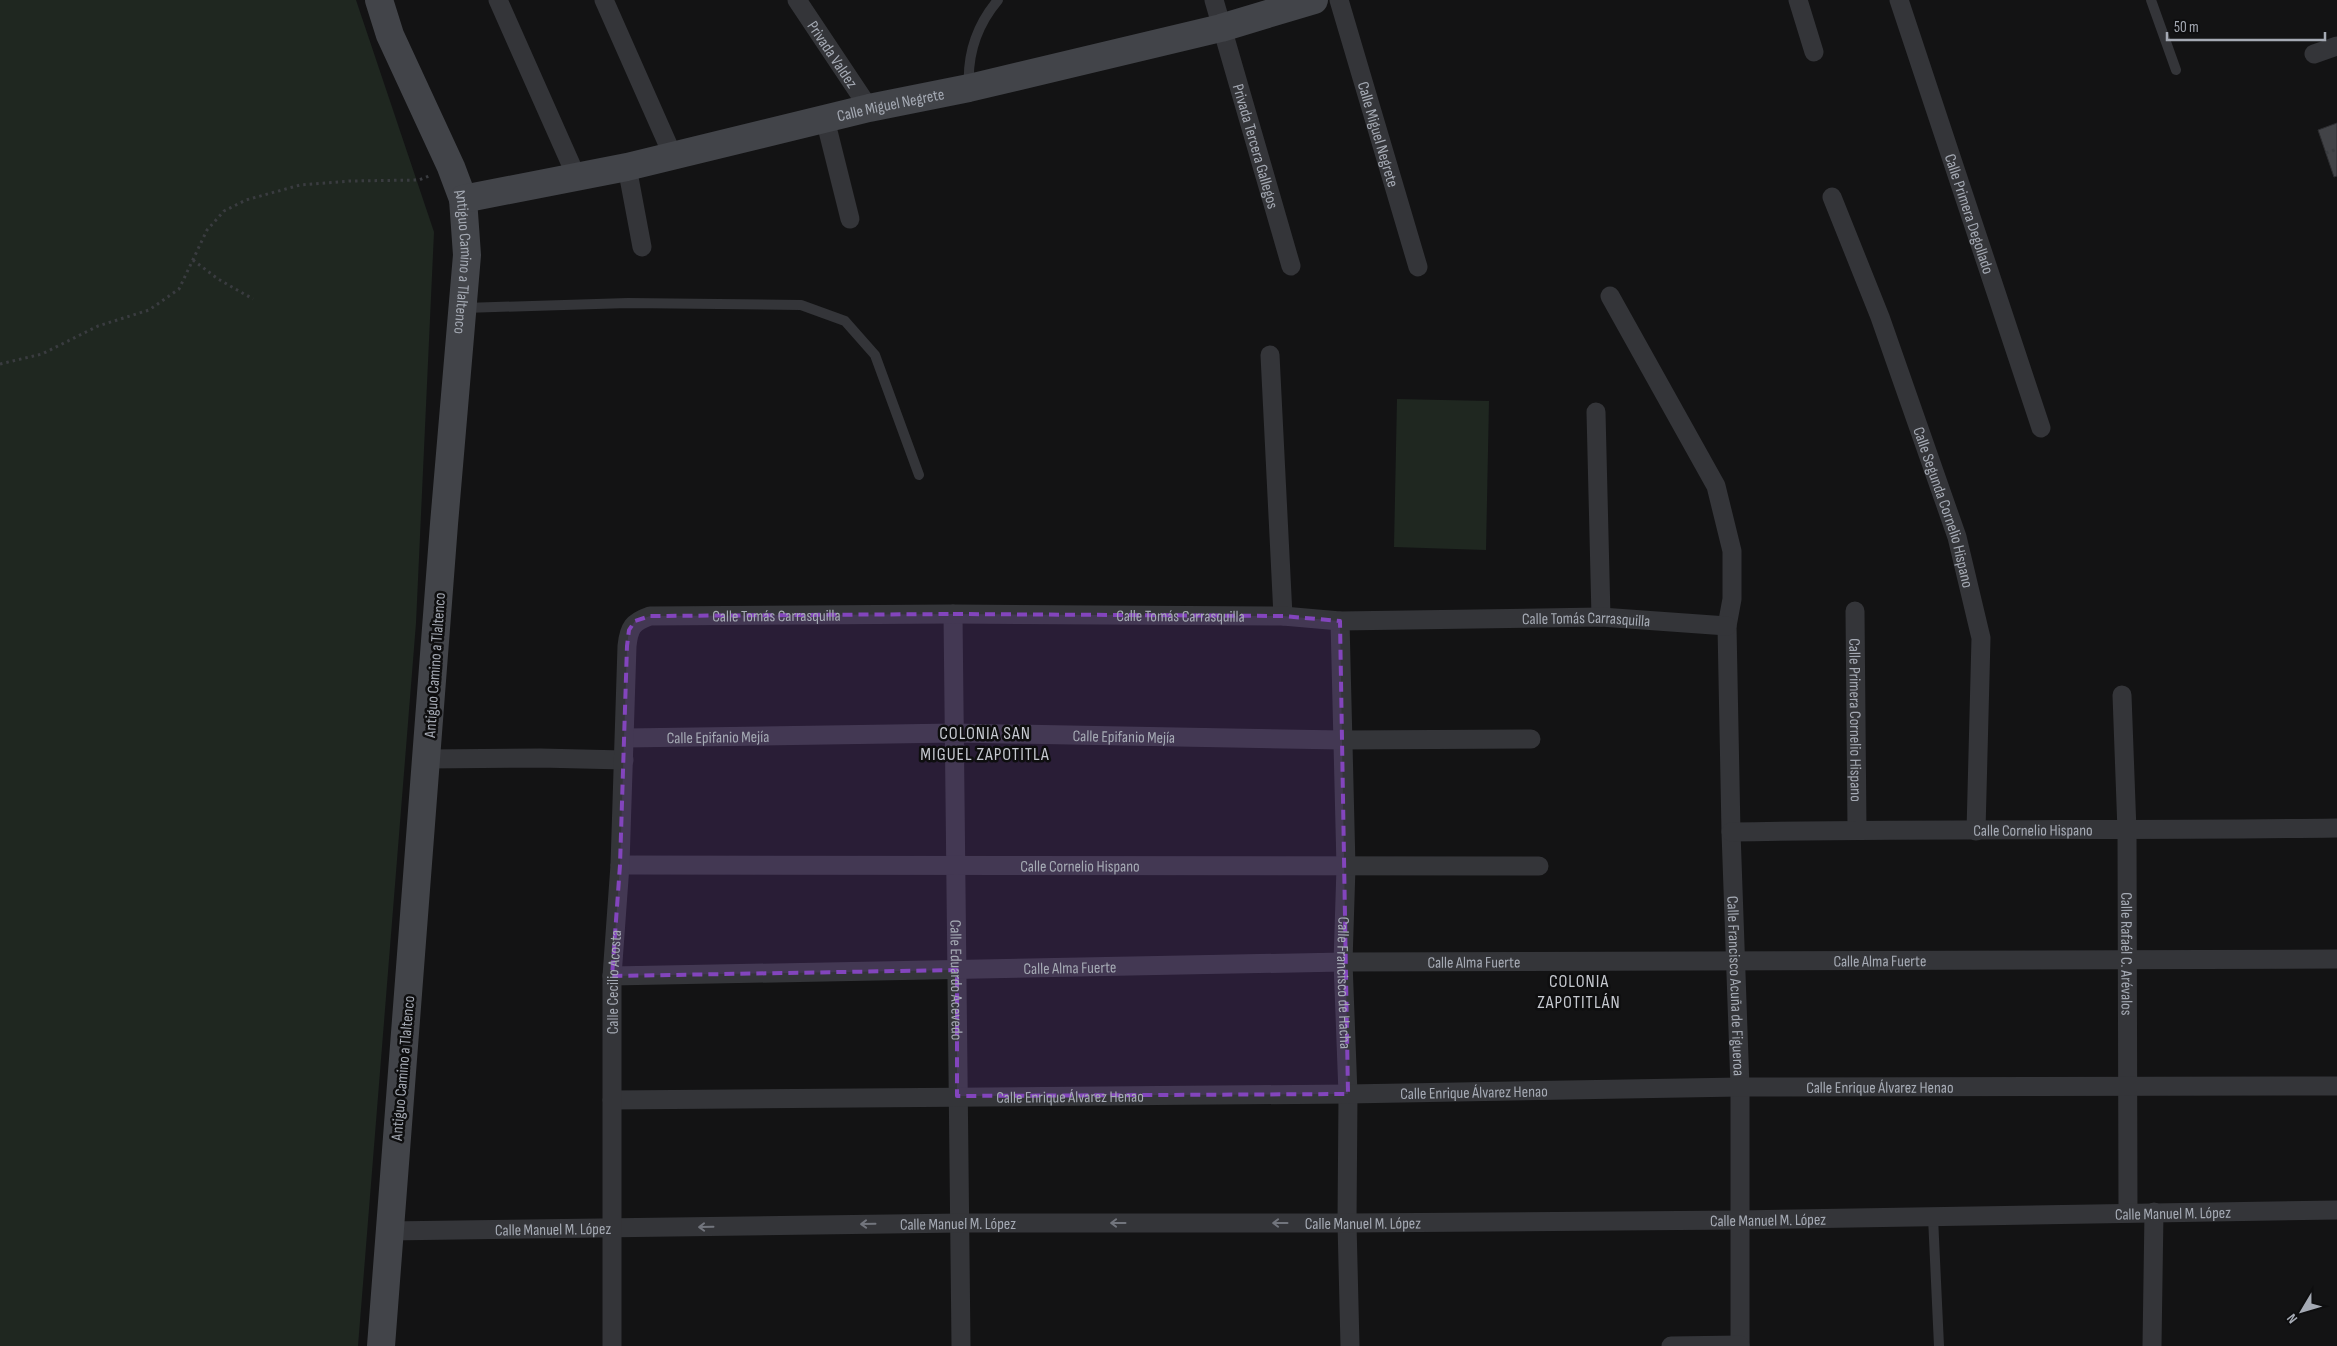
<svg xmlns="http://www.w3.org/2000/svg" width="2337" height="1346" font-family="'Sofia Sans Condensed',sans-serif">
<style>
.green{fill:#1f2720}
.building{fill:#424347;stroke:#2d2d30}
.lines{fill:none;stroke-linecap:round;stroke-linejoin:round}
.path{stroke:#3a3c40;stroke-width:3;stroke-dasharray:2.5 4;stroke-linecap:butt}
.lane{stroke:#343539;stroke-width:10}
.street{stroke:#343539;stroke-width:19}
.secondary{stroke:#424449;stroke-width:28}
.oneway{stroke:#72757d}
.marked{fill:#8345bd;fill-opacity:0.2;stroke:#8345bd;stroke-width:4;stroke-dasharray:10 6;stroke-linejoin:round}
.labels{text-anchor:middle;stroke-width:5;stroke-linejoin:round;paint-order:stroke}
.street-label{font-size:16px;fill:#a5aab4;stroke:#0e0e0f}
.neighbourhood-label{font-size:18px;letter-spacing:1px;fill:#c6c9d0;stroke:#0e0e0f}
</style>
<rect width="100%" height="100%" fill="#131314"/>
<g class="green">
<path d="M0 0H356L434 232 416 623 358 1346H0Z"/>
<path d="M1397 399 1489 401 1486 550 1394 547Z"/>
</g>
<path class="building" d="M2337 123V176L2334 177 2318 130Z"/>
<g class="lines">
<g class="path">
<path d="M2326 153 2337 149"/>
<path d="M193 260 218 279 253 299"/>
<path d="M0 364 42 354 98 326 149 310 179 289 207 230 224 211 246 200 300 185 350 181 419 180 429 176"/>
</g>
<g class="lane">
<path d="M2151 0 2176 70"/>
<path d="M969 87C967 54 977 25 998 0"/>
<path d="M464 308 628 303 801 305 845 321 875 355 919 475"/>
<path d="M1933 1217 1939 1346"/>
</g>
<g class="street">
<path d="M498 0 577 178"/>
<path d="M604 0 673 156"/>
<path id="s1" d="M797 0 869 108"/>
<path id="s2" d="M1214 0 1291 266"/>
<path id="s3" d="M1339 0 1418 267"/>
<path d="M1798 0 1814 52"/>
<path id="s4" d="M1899 0 2041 428"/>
<path d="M2314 54 2337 46"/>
<path d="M825 119 850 219"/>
<path d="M627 167 642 247"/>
<path id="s5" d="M1832 197 1880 317 1957 537 1981 638 1976 831"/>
<path id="s6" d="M1610 296 1716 486 1732 551V599L1727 626 1731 832 1740 1087V1346"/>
<path d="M1270 355 1283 616"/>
<path d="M1596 412 1601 617"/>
<path id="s7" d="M1855 611 1857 830"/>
<path id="s8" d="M953 614 961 1346"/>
<path id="s9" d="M1340 621 1346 867 1343 962 1348 1094 1347 1223 1350 1346"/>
<path id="s10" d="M2122 695 2127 831 2128 1213"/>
<path id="s11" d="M626 738 955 733 1342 740 1531 739"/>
<path d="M427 759 540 758 624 760"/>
<path id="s12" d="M1731 832C1933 828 2135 831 2337 828"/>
<path id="s13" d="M620 865 1539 866"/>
<path id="s14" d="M612 976 1343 962 2337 959"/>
<path id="s15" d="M612 1100 1348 1094 1740 1087 2337 1086"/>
<path id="s16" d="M388 1231 961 1223H1347L1740 1220 2337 1210"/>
<path id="s17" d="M612 1346V976L620 865 627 646C629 627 633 622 650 616L953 614 1283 616 1340 621 1601 617 1727 626"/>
<path d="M1671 1346 1740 1345"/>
<path d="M2152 1346 2154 1212"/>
</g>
<g class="secondary">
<path id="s18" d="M379 0 390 35 451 167 463 199 467 255 444 524 381 1346"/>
<path id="s19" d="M463 199 627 167 869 108 969 88 1221 28 1314 0"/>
</g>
</g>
<defs><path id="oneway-shaft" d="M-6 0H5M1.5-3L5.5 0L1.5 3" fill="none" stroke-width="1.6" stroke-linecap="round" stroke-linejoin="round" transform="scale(1.25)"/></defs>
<g class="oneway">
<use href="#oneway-shaft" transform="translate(1118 1223) rotate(-180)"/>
<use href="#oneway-shaft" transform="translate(1280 1223) rotate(-180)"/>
<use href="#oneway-shaft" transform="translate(868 1224) rotate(179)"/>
<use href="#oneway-shaft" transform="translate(706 1227) rotate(179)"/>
</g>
<path class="marked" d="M953 614 1283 616 1340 621 1348 1094 957 1096V970L612 976 620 865 627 646 629 630 635 621 650 616Z"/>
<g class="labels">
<g class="street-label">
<text dy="6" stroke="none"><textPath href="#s1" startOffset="65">Privada Valdez</textPath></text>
<text dy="6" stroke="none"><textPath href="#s19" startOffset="438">Calle Miguel Negrete</textPath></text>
<text dy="6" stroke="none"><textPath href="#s3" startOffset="140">Calle Miguel Negrete</textPath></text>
<text dy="6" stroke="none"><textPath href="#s2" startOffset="152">Privada Tercera Gallegos</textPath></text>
<text dy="6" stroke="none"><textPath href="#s4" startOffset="225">Calle Primera Degollado</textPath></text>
<text dy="6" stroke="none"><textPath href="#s18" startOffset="279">Antiguo Camino a Tlaltenco</textPath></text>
<text dy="6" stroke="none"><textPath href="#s5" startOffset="330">Calle Segunda Cornelio Hispano</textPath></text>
<text dy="6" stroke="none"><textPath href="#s17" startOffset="868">Calle Tomás Carrasquilla</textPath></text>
<text dy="6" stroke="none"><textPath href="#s17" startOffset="1272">Calle Tomás Carrasquilla</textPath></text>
<text dy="6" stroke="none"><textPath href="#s17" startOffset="1678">Calle Tomás Carrasquilla</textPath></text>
<text transform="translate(434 665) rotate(-86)" y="6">Antiguo Camino a Tlaltenco</text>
<text dy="6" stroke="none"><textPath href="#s7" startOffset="109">Calle Primera Cornelio Hispano</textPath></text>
<text dy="6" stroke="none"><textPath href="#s11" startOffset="498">Calle Epifanio Mejía</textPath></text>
<text dy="6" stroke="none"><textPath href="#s11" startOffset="92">Calle Epifanio Mejía</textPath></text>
<text dy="6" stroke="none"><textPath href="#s12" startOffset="302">Calle Cornelio Hispano</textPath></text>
<text dy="6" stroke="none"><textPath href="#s13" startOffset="460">Calle Cornelio Hispano</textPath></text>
<text dy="6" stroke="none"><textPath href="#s10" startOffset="259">Calle Rafaél C. Arévalos</textPath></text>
<text dy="6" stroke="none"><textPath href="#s14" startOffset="862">Calle Alma Fuerte</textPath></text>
<text dy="6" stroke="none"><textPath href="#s14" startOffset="1268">Calle Alma Fuerte</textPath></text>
<text dy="6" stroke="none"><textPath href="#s14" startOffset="458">Calle Alma Fuerte</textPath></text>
<text dy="6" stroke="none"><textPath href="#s8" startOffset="366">Calle Eduardo Acevedo</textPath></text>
<text dy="6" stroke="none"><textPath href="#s17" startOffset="364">Calle Cecilio Acosta</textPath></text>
<text dy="6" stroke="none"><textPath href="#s9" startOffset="362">Calle Francisco de Hacha</textPath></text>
<text dy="6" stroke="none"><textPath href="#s6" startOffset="720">Calle Francisco Acuña de Figueroa</textPath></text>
<text transform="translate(402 1068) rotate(-85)" y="6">Antiguo Camino a Tlaltenco</text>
<text dy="6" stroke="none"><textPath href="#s15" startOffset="1268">Calle Enrique Álvarez Henao</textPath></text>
<text dy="6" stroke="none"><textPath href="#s15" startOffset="862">Calle Enrique Álvarez Henao</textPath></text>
<text dy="6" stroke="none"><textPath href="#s15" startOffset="458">Calle Enrique Álvarez Henao</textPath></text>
<text dy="6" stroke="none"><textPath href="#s16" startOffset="1785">Calle Manuel M. López</textPath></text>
<text dy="6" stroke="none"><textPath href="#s16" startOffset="1380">Calle Manuel M. López</textPath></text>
<text dy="6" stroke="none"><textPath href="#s16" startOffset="570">Calle Manuel M. López</textPath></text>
<text dy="6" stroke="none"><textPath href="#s16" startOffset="975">Calle Manuel M. López</textPath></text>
<text dy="6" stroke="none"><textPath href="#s16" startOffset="165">Calle Manuel M. López</textPath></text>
</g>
<g class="neighbourhood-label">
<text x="985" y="739">COLONIA SAN<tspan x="985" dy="21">MIGUEL ZAPOTITLA</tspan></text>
<text x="1579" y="987">COLONIA<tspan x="1579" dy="21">ZAPOTITLÁN</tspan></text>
</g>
</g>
<g transform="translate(2302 1311) rotate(232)" stroke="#0e0e0f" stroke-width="4" paint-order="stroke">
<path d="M0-4L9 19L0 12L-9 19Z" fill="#a5aab4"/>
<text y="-8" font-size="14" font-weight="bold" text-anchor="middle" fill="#a5aab4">N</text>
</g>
<path d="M2167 32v8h158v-8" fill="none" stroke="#a5aab4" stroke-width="2.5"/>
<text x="2174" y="32" font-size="15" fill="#a5aab4" stroke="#0e0e0f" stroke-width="4" paint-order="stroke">50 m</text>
</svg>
